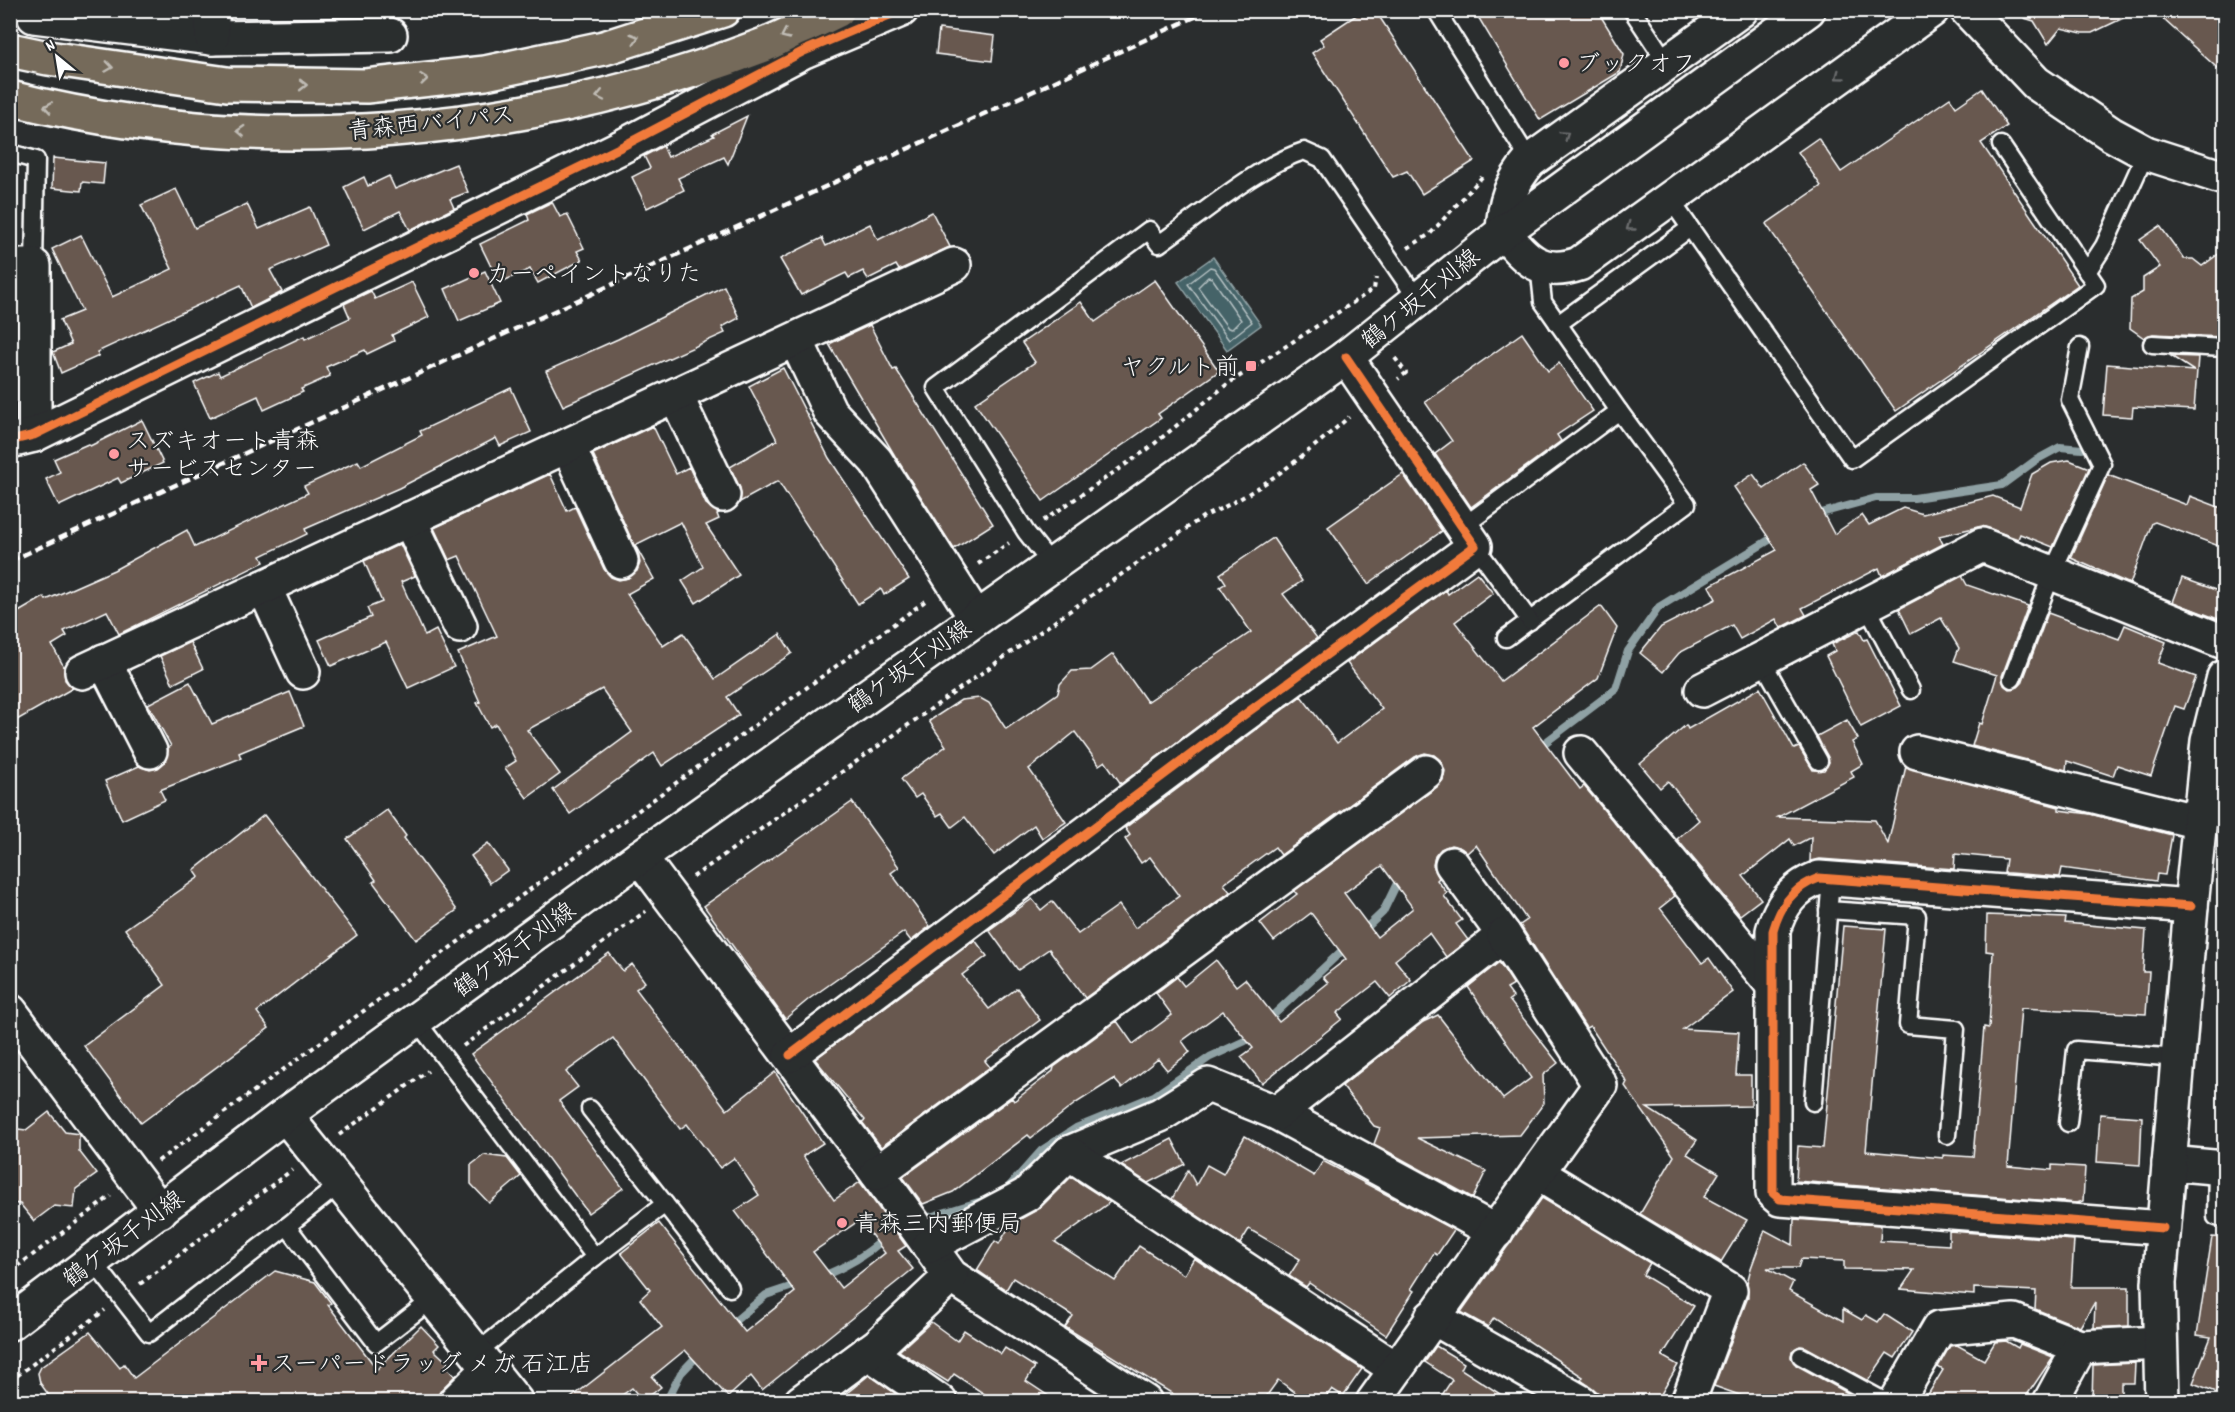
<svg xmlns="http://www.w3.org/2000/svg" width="2235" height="1412" font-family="Dekko,'Klee One',sans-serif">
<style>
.water{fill:#456368;stroke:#8fa1a4;stroke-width:1.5}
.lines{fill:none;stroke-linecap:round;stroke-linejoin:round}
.shore{stroke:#b5c1c3;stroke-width:1.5}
.stream{stroke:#8fa1a4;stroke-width:8}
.building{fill:#67584f;stroke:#fff;stroke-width:1.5;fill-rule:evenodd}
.service-casing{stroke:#fff;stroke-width:21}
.minor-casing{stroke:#fff;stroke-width:38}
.tertiary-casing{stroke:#fff;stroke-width:38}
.secondary-casing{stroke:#fff;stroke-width:38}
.trunk-casing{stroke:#fff;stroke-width:38}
.path{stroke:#fff;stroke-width:4;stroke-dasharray:4.5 4.5;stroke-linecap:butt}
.service{stroke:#2a2d2e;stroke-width:16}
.minor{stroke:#2a2d2e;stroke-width:33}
.tertiary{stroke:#2a2d2e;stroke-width:33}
.secondary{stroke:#2a2d2e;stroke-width:33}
.trunk{stroke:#746a5a;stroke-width:33}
.rail{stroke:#fff;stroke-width:4.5;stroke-dasharray:9 4.5;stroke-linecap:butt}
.cycleway-casing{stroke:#2a2d2e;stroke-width:13}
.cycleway{stroke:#f17a3a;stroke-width:9}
.oneway{stroke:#c0bcb5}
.oneway2{stroke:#6a6c6d}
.poi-dot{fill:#ff9aa2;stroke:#2a2d2e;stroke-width:2}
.labels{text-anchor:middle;stroke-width:4.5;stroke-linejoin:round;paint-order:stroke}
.poi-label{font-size:24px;fill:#fff;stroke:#2a2d2e;text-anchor:start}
.street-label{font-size:24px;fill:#fff;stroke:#2a2d2e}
</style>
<rect width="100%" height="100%" fill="#2a2d2e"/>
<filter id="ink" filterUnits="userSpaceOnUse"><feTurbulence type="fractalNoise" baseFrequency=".0167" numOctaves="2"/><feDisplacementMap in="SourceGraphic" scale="12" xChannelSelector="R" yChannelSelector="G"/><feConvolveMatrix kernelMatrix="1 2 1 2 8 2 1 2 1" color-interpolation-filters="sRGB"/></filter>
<g filter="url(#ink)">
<path class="water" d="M1213 257 1261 325 1227 350 1178 282Z"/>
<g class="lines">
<g class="shore">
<path d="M1210 267 1214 268 1252 322 1229 340 1188 284Z"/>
<path d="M1208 277 1212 278 1241 320 1232 329 1228 328 1198 287Z"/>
</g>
<g class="stream">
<path d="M1814 515 1876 498H1914L2002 485 2036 460 2060 447 2082 449"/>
<path d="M1538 748 1616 689 1628 651 1659 607 1779 534"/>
<path d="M1362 932 1383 912 1400 877"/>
<path d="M1266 1022 1348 945"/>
<path d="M1007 1189 1042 1150 1076 1128 1154 1096 1210 1057 1245 1041 1254 1033"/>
<path d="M920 1220 985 1200"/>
<path d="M820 1277C845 1268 865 1256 885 1238"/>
<path d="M729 1326 766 1295 802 1283"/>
<path d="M666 1402 681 1373 700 1353"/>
</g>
</g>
<g class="building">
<path d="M1364 10H1375L1474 161 1422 194 1407 171 1393 177 1312 53 1324 45 1320 39Z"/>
<path d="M1474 10H1597L1624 54 1620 72 1540 120Z"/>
<path d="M2025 10H2140L2092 33H2082L2061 28 2048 44 2034 21 2024 18Z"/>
<path d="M2153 10H2224V74Z"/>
<path d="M939 29 995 36 992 61 936 54Z"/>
<path d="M1982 89 2007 126 1981 143 2078 285 1896 411 1766 224 1821 186 1798 152 1818 138 1841 172 1950 98 1956 107Z"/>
<path d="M747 116 728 164 724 157 678 178 684 190 647 208 632 177 650 168 644 156 663 146 668 157 714 136 712 134Z"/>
<path d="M53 158 105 163 103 184 82 182 81 191 52 188Z"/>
<path d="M456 164 468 192 450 199 454 208 410 230 400 211 364 229 344 187 364 177 368 186 389 176 395 189Z"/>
<path d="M176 189 195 228 247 204 259 229 310 207 326 245 270 270 282 292 251 308 241 285 97 352 99 356 61 373 53 352 71 344 60 320 82 311 52 249 81 235 112 297 172 269 141 205Z"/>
<path d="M552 202 560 217 567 214 584 248 577 251 582 260 538 283 530 269 499 283 480 244 529 220 527 214Z"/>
<path d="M932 212 950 247 899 270 896 265 868 279 863 271 849 278 846 273 801 295 780 259 822 238 826 246 870 224 878 240Z"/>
<path d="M2160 226 2184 259H2193L2202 266 2224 250V337L2153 334 2144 338 2130 328 2131 299 2143 292V278L2160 267 2140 240Z"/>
<path d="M485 271 500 303 459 321 445 289Z"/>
<path d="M1155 280 1219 371 1158 414 1161 418 1043 501 975 403 1035 362 1022 343 1081 302 1095 322Z"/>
<path d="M412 282 429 317 392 335 394 341 367 354 365 350 326 367 330 376 301 389 303 392 264 410 258 396 210 418 194 383 218 372 220 376 304 336 305 339 350 318 344 304 371 291 375 299Z"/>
<path d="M724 286 739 318 722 327 725 333 563 406 546 371 618 339Z"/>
<path d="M870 325 893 370 896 369 993 524 954 549 895 456 829 344Z"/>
<path d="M1522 333 1548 371 1559 363 1593 411 1557 435 1561 441 1471 507 1435 454 1452 441 1425 402Z"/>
<path d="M2171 356 2198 357 2194 410 2133 407 2132 417 2103 415 2107 364 2194 371Z"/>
<path d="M783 368 829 458 909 579 884 595 881 589 858 604 778 481 740 502V488L730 467 777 440 749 386Z"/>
<path d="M511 388 531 432 500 446 496 438 399 488 305 529 307 534 261 556 264 562 119 634 107 611 64 631 67 636 52 645 64 667 65 680 73 688 10 724V617L44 597 46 600 114 570 187 530 195 547 308 493 304 486 358 461 361 466 422 435 420 431Z"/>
<path d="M142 420 163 463 121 483 118 478 59 506 46 479 60 472 54 459 88 444 90 446Z"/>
<path d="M653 426 676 474 689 467 706 504 719 513 717 514 719 519 706 525 739 575 696 603 682 581 703 567 681 522 635 545 654 579 627 594 663 646 683 633 715 679 780 634 792 653 727 697 739 715 662 766 654 753 570 814 553 790 632 732 602 689 527 730 560 774 527 798 505 768 516 761 496 724 490 727 477 703 480 702 458 653 497 636 459 556 449 560 434 528 550 474 567 511 575 507 604 569 611 577 619 580 628 578 637 571 640 563 638 554 593 454Z"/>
<path d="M2069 460 2089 468 2053 547 2020 534 2018 539 1982 526 1939 536 1943 544 1882 576 1879 568 1802 608 1806 615 1781 628 1776 619 1740 639 1732 625 1679 653 1663 672 1640 653 1661 627 1716 599 1709 586 1777 550 1734 487 1753 474 1764 489 1803 462 1819 485 1811 490 1834 534 1862 515 1869 525 1903 508 1923 514 1993 496 2020 507 2032 474 2051 463Z"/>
<path d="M1403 474 1442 531 1368 584 1328 527Z"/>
<path d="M2108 475 2187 505 2190 496 2224 509V548L2155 522 2152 523 2130 584 2071 558Z"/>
<path d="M1273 538 1302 581 1283 594 1317 638 1121 784 1105 761 1099 765 1075 732 1029 769 1066 822 1042 838 1034 825 994 855 965 817 952 827 942 813 937 816 921 794 915 798 901 779 946 746 929 721 961 700 980 698 989 703 1006 729 1058 693 1060 684 1072 671 1091 670 1113 654 1147 702 1251 632 1220 587 1226 583 1220 574Z"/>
<path d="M400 544 415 576 401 582 425 636 436 630 454 667 408 688 386 642 331 666 319 640 371 617 367 608 382 602 364 561Z"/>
<path d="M1477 573 1493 593 1455 622 1501 681 1601 606 1617 628 1598 678 1533 727 1580 789 1584 786 1675 896 1660 908 1702 963 1709 958 1733 992 1683 1029 1739 1032 1736 1075H1751V1106L1647 1108 1697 1140 1687 1154 1719 1173 1704 1197 1747 1220 1721 1262 1640 1214 1674 1156 1625 1086 1627 1082 1590 1026 1586 1028 1520 925 1527 920 1476 845 1467 853 1459 847 1451 845 1441 849 1435 856 1433 865 1439 878 1437 880 1447 893 1444 896 1462 920 1456 924 1468 940 1446 957 1429 933 1395 960 1411 980 1390 998 1377 982 1337 1013 1342 1019 1262 1083 1241 1057 1253 1048 1223 1011 1182 1041 1190 1052 1167 1070 1158 1059 1122 1088 1114 1079 1076 1103 1031 1138 1028 1135 953 1192 923 1204 903 1177 1012 1098 1014 1101 1053 1071 1054 1067 1117 1021 1133 1044 1172 1015 1156 993 1177 977 1184 986 1216 960 1236 986 1245 979 1279 1022 1328 983 1323 977 1346 959 1311 913 1274 941 1260 923 1297 894 1294 891 1437 787 1443 780 1445 771 1441 761 1434 755 1425 753 1415 757 1281 855 1275 847 1224 884 1230 892 1085 998 1049 949 1018 970 989 930 1032 899 1041 910 1052 901 1078 934 1119 905 1135 928 1179 896 1150 857 1141 863 1125 839 1130 835 1125 828 1301 696 1337 743 1382 709 1347 663 1446 590 1448 594ZM1382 866 1413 908 1377 937 1344 893Z"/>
<path d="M1962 576 1967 585 2028 606 2002 676 2004 685 2009 689 2018 687 2022 683 2048 613 2119 639 2125 625 2166 642 2158 663 2196 677 2184 709 2175 706 2151 776 2117 765 2113 776 2067 761 2066 770 1972 746 1979 723 1982 724 1997 675 1954 661 1959 648 1941 618 1911 634 1899 609Z"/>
<path d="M2182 578 2224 593V603L2218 619 2173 602Z"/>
<path d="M1859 631 1864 640 1867 639 1901 706 1861 727 1826 656 1835 651 1832 644Z"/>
<path d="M190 642 203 669 173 684 160 656Z"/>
<path d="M190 682 212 724 290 692 304 726 239 753 241 758 160 790 165 800 122 820 105 781 139 766 150 770 158 768 165 762 168 748 171 746 148 704Z"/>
<path d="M1760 688 1794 749 1799 747 1813 770H1824L1829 762 1817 736 1847 720 1858 739 1852 742 1863 764 1851 771 1854 777 1778 817 1875 820 1888 844 1906 766 2059 807V810L2090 814 2172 835 2165 875 2157 874 2156 881 2062 868 2060 877 2009 873H2004L2006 859 1955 854 1954 869 1820 859 1810 861 1811 837 1794 846 1790 839 1743 876 1761 899 1740 915 1677 839 1699 820 1668 781 1660 788 1640 764 1686 725 1688 729Z"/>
<path d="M852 802 899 867 891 873 930 926 911 941 904 932 809 999 785 1019 704 906Z"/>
<path d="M387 810 406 836 404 838 457 910 416 940 373 882 376 880 347 839Z"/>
<path d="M264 815 357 935 257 1012 269 1028 141 1123 84 1046 165 985 125 929 199 877 194 870Z"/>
<path d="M488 843 508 870 490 883 471 856Z"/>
<path d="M1987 915 2066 918 2065 923 2146 930 2143 972H2149L2146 1014 2021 1008 2008 1166 2052 1170V1165L2085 1167 2083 1201 2077 1203 1796 1181 1798 1146 1823 1148 1843 926 1886 929 1866 1151 1943 1158V1155L1973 1157 1984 1027 1989 1028 1993 952 1986 951Z"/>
<path d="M975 940 987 956 962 975 989 1009 1017 988 1040 1020 985 1061 990 1067 881 1147 862 1122 865 1120 815 1059Z"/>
<path d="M609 953 623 971 632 964 645 982 636 989 727 1110 775 1072 823 1143 803 1156 834 1200 860 1182 906 1246 898 1251 913 1269 762 1390 751 1376 728 1397 685 1350 652 1377 661 1387 643 1401 632 1388 614 1401H567L662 1327 640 1299 650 1290 621 1253 659 1223 745 1332 795 1292 735 1211 759 1195 734 1158 720 1168 687 1124 680 1129 613 1038 566 1072 578 1087 559 1101 623 1188 588 1213 471 1054ZM860 1220 885 1253 841 1288 813 1252Z"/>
<path d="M1499 962 1514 985 1507 989 1513 997 1509 1000 1558 1063 1543 1075 1544 1103 1520 1135 1417 1138 1486 1171 1473 1198 1374 1144 1380 1128 1374 1126 1342 1086 1423 1022 1438 1015 1503 1099 1531 1078 1468 987Z"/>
<path d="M49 1112 65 1132 79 1134V1151L97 1174 76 1189 74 1208 54 1206 34 1221 20 1204 10 1203V1128L26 1130Z"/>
<path d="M2100 1114 2142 1117 2140 1165 2097 1162Z"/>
<path d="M1245 1136 1314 1176 1323 1161 1454 1230 1437 1255 1434 1253 1411 1289 1414 1291 1386 1335 1309 1283 1306 1287 1289 1276 1300 1259 1249 1229 1240 1244 1172 1199 1188 1170 1196 1185 1207 1165 1223 1174Z"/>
<path d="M1172 1139 1185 1164 1148 1183 1121 1165Z"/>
<path d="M484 1155 507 1158 521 1176 489 1203 471 1184V1165Z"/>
<path d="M1071 1177 1110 1202 1055 1242 1115 1281 1139 1246 1184 1275 1194 1258 1362 1369 1343 1396 1332 1389 1323 1401H1307L1278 1380 1263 1401H1184L1065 1327 1073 1316 1013 1278 1006 1290 977 1270 995 1241 999 1244 1011 1224 1039 1209Z"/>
<path d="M1542 1198 1650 1263 1643 1275 1694 1306 1662 1356 1678 1365 1657 1401H1610L1581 1380 1583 1377 1494 1318 1488 1327 1461 1312Z"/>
<path d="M1794 1219 1881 1225 1880 1241 1949 1245V1231L2074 1240 2071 1287H2129V1326L2094 1328 2095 1302 2080 1327 2035 1309 2036 1291 1974 1288V1295L1901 1289 1914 1270 1844 1269V1261L1801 1259 1798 1268H1767L1793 1282 1789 1291 1843 1321V1309L1862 1320 1866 1315 1878 1322 1884 1314 1912 1332 1895 1358 1887 1353 1868 1381 1806 1347 1800 1346 1792 1351 1791 1357 1796 1365 1857 1398 1854 1401H1756L1714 1386 1748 1297 1747 1283 1751 1268 1765 1230 1793 1245Z"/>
<path d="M2212 1237 2224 1238V1395L2193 1383 2211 1337 2197 1335Z"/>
<path d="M275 1271 315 1282 331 1303 328 1305 377 1369 421 1326 439 1345 434 1350 448 1363 445 1366 455 1376 442 1389 437 1401H53L40 1383 38 1373 41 1367 90 1332 120 1368 124 1364 134 1378Z"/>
<path d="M931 1322 957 1341 964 1330 1001 1354 1005 1348 1035 1367 1026 1381 1056 1401H995L954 1374 948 1382 899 1351Z"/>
<path d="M2006 1341 2018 1348 2020 1344 2053 1357 2023 1401H1924L1943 1370 1938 1367 1950 1346 1957 1345 1984 1360 1995 1342Z"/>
<path d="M1436 1346 1464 1363 1461 1369 1511 1401H1438L1452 1380 1425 1362Z"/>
<path d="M2135 1363 2134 1383H2121V1401H2092L2093 1365Z"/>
<path d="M869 1375 906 1401H837Z"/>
</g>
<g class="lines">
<g class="service-casing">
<g id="service">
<path d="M1436 10 1530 161"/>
<path d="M1632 10 1667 63"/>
<path d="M10 153 36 160 34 266"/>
<path d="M1670 199 1852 459 2096 285 2001 145"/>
<path d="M1539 265 1543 302 1619 411"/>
<path d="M2087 272 2104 246 2146 153"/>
<path d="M1558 324 1690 228"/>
<path d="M2152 344 2224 348"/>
<path d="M1461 528 1619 411 1687 504 1506 638"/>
<path d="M1475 546 1530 621"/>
<path d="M1052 565 1026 532 936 388 1149 230 1159 244C1201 215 1257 166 1304 151L1322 159 1418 300"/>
<path d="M1866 605 1911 690"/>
<path d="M1761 659 1819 761"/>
<path d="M2012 679 2052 573 2102 464 2070 400 2080 347"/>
<path d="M1828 910 1917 916 1908 1025 1956 1029 1947 1135"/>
<path d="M416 1020 595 1257 476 1353"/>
<path d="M1813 1102 1831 878"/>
<path d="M590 1109 665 1204"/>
<path d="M2068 1123 2076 1050 2178 1058"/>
<path d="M2217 1168 2216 1217 2224 1218"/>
<path d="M287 1226 341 1183"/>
<path d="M595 1257 665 1204 730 1288"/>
<path d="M93 1261 149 1333 287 1226 376 1343 434 1298"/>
<path d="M1801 1356 1886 1402"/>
</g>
</g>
<g class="minor-casing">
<g id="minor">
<path d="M34 10V16L212 38 390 35"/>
<path d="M1741 10 1530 161C1511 183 1504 202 1503 232 1526 259 1541 277 1579 264L1932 10"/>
<path d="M212 38V10"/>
<path d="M10 266H34V435"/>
<path d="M796 340 830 412 876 461 976 618"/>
<path d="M676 396 723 495"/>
<path d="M10 441 34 435 621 147 804 51 901 10"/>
<path d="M568 446 621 561"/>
<path d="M409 519 460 626"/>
<path d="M264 587 303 672"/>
<path d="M104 661 150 751"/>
<path d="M82 672 954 265"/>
<path d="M1702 690 1982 545 2224 642"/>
<path d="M1917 752 2199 822"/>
<path d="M1581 753 1771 983"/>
<path d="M640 857 877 1173 951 1276 1145 1402"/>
<path d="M10 1011 160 1211"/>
<path d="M790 1055 1233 723 1475 546 1346 357"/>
<path d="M1277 1113 1496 1232"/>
<path d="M285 1115 516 1402"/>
<path d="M1069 1153 1160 1115 1208 1085 1277 1113 1504 935 1452 864"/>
<path d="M2169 1163 2224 1168"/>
<path d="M877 1173 1426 772"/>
<path d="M1537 1173 1730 1290 1688 1402"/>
<path d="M2163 1228 1780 1199 1773 1193V931C1780 906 1793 887 1819 878L2191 906"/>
<path d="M929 1246 1026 1195 1069 1153 1396 1369"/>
<path d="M1432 1317 1581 1402"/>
<path d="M868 1352 940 1402"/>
<path d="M455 1402 490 1368"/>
<path d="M801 1402 878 1345 951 1276"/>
<path d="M1373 1402 1600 1085 1504 935"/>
<path d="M1896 1402 1939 1328 2014 1321 2080 1347"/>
<path d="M2050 1402 2080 1347 2160 1343"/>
</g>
</g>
<g class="tertiary-casing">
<g id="tertiary">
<path d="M1967 10 2036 83 2111 134 2146 153 2224 178"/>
<path d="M2162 1402 2159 1283 2191 906 2208 741 2224 677"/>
</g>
</g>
<g class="secondary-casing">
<path id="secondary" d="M10 1323 285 1115 640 857 1346 357 1503 232 1808 10"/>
</g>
<g class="trunk-casing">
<g id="trunk">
<path d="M10 50 48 58 227 84 366 86 485 73 604 48 723 10"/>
<path d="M10 98C258 161 527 136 764 45 789 35 813 22 838 10"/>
</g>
</g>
<g class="path">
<path d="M1408 248 1430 234 1482 177"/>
<path d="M1395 358 1406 373 1398 379"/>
<path d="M1043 521 1148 449 1226 385 1374 289 1376 278"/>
<path d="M978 564 1009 543"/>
<path d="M693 877 1204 516C1257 495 1306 454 1349 417"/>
<path d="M463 1046 646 911"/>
<path d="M339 1135 428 1071"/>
<path d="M158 1161 928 599"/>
<path d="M10 1272 111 1196"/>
<path d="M140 1284 292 1170"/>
<path d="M10 1381 105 1310"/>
</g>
<use href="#service" class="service"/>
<use href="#minor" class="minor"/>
<use href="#tertiary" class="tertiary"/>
<use href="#secondary" class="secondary"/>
<use href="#trunk" class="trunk"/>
<path class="rail" d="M10 561 1210 10"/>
<g class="cycleway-casing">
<g id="cycleway">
<path d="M10 441 34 435 621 147 804 51 901 10"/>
<path d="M790 1055 1233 723 1475 546 1346 357"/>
<path d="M2163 1228 1780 1199 1773 1193V931C1780 906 1793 887 1819 878L2191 906"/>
</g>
</g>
<use href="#cycleway" class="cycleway"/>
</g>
<defs><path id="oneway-chevron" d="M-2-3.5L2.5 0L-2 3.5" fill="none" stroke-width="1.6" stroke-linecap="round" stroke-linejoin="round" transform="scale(1.5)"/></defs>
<g class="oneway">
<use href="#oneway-chevron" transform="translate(785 35) rotate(155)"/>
<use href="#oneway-chevron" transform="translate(635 38) rotate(-17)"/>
<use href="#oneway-chevron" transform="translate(109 67) rotate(8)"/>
<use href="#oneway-chevron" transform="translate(424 79) rotate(-6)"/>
<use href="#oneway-chevron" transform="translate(303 85)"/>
<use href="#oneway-chevron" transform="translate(600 96) rotate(168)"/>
<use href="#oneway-chevron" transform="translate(48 107) rotate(-171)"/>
<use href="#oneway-chevron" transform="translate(241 131) rotate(-177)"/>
</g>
<g class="oneway2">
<use href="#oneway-chevron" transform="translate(1839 76) rotate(144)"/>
<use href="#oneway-chevron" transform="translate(1565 135) rotate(-35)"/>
<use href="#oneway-chevron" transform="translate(1630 227) rotate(144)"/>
</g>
</g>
<g class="poi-dot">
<circle cx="1564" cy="63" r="6"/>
<circle cx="474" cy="273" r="6"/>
<rect x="1245" y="360" width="12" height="12" rx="3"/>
<circle cx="114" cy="454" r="6"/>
<circle cx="842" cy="1223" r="6"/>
<path d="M256 1354h6v6h6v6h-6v6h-6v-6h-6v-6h6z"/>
</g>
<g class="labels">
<g class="poi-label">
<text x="1576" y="71">ブックオフ</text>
<text x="486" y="281">カーペイントなりた</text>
<text x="1239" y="374" text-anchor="end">ヤクルト前</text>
<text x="126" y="448">スズキオート青森<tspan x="126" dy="28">サービスセンター</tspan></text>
<text x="854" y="1231">青森三内郵便局</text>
<text x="271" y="1371">スーパードラッグ メガ 石江店</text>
</g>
<g class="street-label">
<text transform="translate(431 122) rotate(-6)" y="8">青森西バイパス</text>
<text transform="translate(1420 298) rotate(-39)" y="8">鶴ケ坂千刈線</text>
<text transform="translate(909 666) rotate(-35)" y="8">鶴ケ坂千刈線</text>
<text transform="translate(514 949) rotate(-36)" y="8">鶴ケ坂千刈線</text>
<text transform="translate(123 1238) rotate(-37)" y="8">鶴ケ坂千刈線</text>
</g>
</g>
<rect width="2235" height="1412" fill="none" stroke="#2a2d2e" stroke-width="36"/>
<rect x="18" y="18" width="2199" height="1376" fill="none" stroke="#fff" stroke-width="2" filter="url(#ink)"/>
<g transform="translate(57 57) rotate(330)" stroke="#2a2d2e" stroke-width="4.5" paint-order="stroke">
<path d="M0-4.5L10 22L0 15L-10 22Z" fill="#ffffff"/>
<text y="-9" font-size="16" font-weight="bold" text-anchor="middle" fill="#ffffff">N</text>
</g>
</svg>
